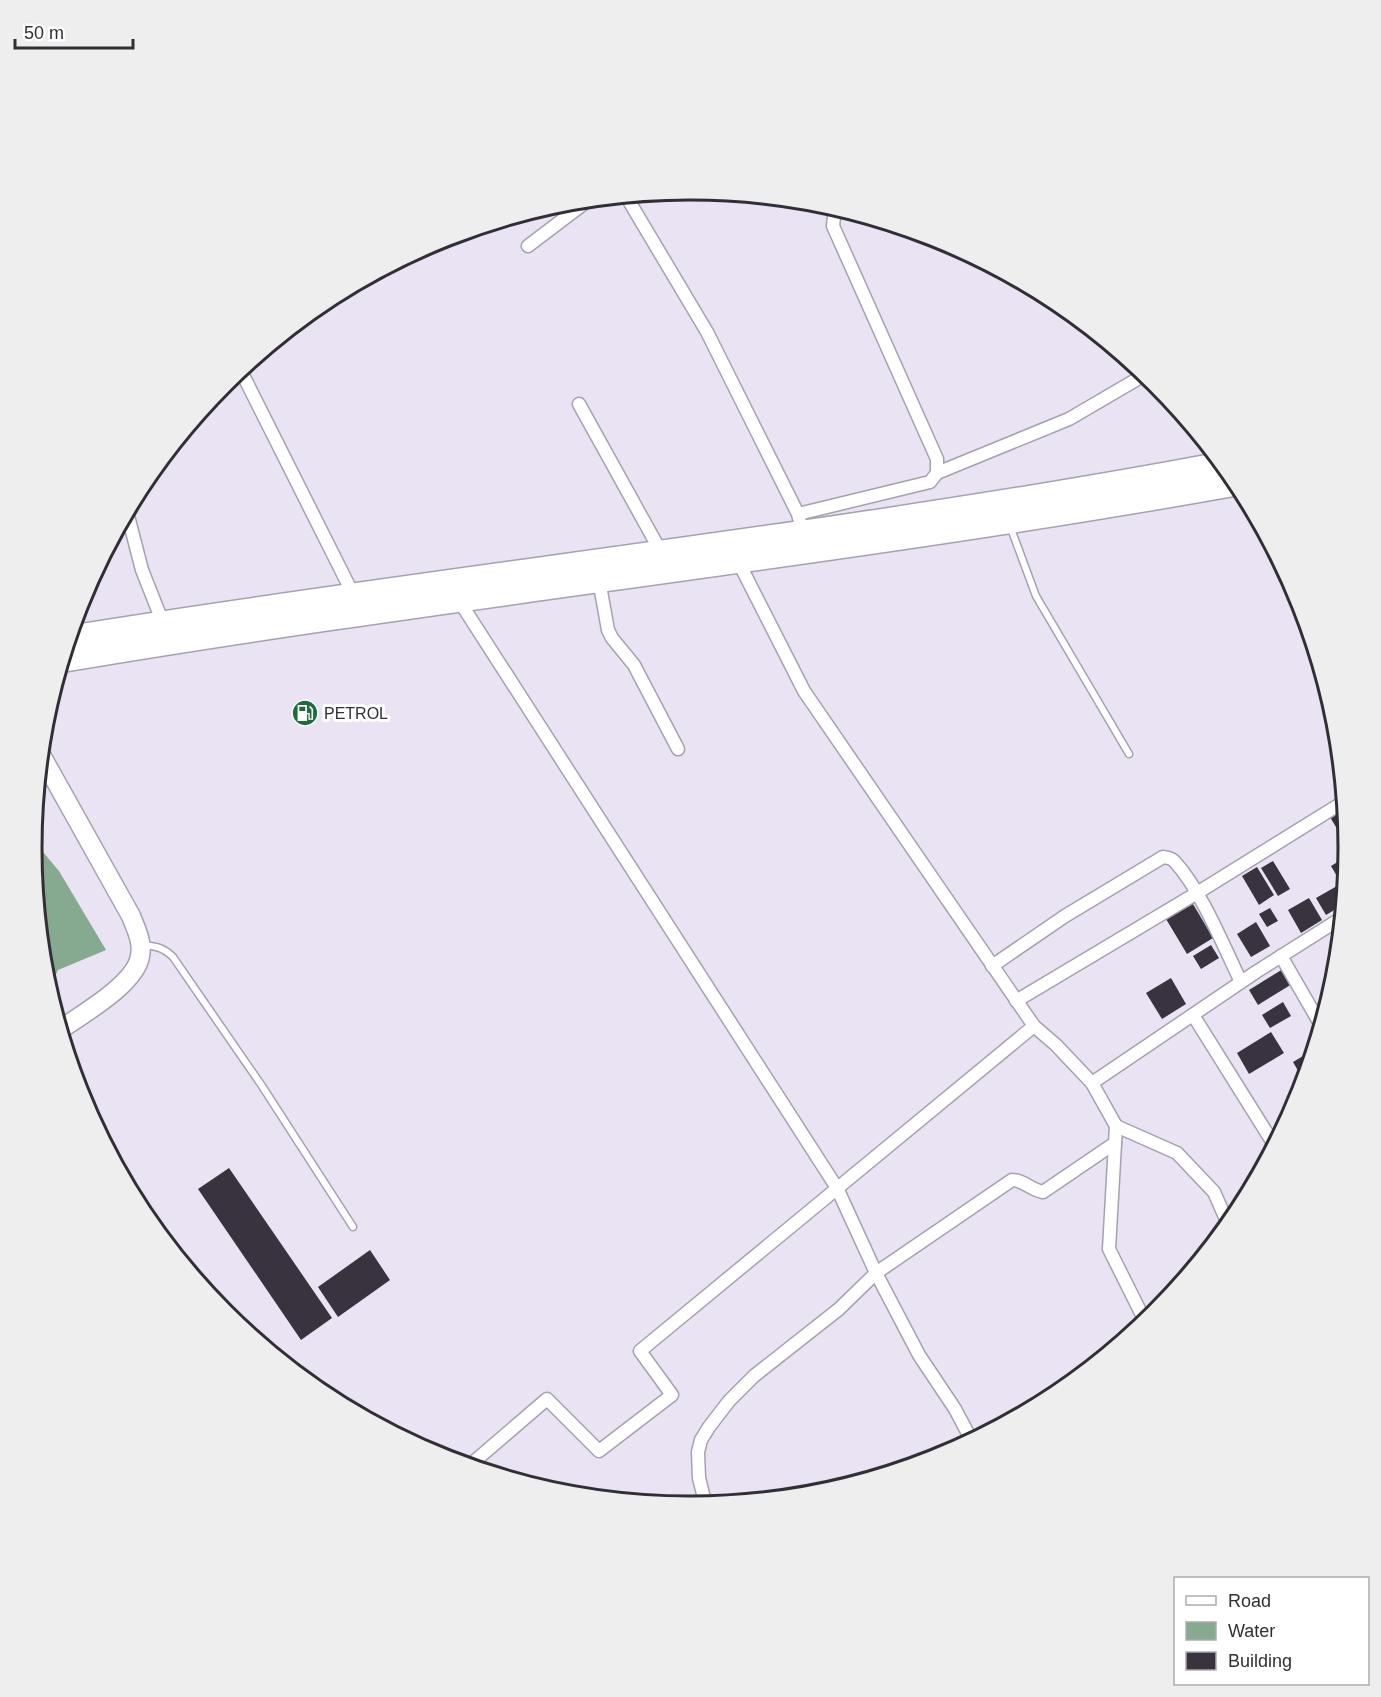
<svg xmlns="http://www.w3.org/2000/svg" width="1381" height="1697" font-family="Helvetica,sans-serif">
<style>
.water{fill:#86aa8f}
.building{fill:#38333f}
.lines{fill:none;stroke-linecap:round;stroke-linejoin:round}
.lane-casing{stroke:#a6a1af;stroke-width:9}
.street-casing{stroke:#a6a1af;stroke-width:15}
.secondary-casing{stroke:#a6a1af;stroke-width:21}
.highway-casing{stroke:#a6a1af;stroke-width:27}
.lane{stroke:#fff;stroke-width:6}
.street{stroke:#fff;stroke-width:12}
.secondary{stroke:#fff;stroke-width:18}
.highway{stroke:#fff;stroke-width:24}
.labels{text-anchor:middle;stroke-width:6;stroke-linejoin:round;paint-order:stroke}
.poi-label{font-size:16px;fill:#312f35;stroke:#fff;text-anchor:start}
.rim{fill:none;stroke:#312f35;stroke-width:3}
</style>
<rect width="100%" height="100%" fill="#e9e3f3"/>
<path class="water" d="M32 839 59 871 106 950 58 970 48 991 44 977 32 849Z"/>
<g class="building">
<path d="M1345 808 1349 849 1330 817Z"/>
<path d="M1349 855 1345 890 1331 866Z"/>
<path d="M1273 861 1290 889 1278 896 1261 868Z"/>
<path d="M1257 867 1274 895 1259 905 1242 876Z"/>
<path d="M1337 886 1345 899 1344 904 1326 915 1316 898Z"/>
<path d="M1309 898 1322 920 1301 933 1288 910Z"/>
<path d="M1193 904 1213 938 1187 954 1166 919Z"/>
<path d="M1270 908 1278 921 1267 927 1259 914Z"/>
<path d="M1256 922 1270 946 1251 957 1237 934Z"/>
<path d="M1211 945 1219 958 1201 969 1193 956Z"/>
<path d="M1283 969 1292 984 1258 1005 1249 990Z"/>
<path d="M1171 978 1186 1004 1162 1019 1146 993Z"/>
<path d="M1283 1002 1291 1016 1270 1028 1262 1015Z"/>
<path d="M1271 1032 1284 1053 1249 1074 1237 1053Z"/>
<path d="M1308 1053 1312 1059 1308 1073 1301 1076 1293 1062Z"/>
<path d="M229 1168 332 1318 301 1340 198 1189Z"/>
<path d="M370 1250 390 1280 338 1317 318 1287Z"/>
</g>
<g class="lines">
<g class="lane-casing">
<g id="lane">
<path d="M1010 526 1036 596 1129 754"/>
<path d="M142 945C155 946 163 947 173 957L262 1086 353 1227"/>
</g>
</g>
<g class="street-casing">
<g id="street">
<path d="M626 196 707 332 798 514 800 522"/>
<path d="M528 246 590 199"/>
<path d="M240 369 353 594"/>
<path d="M579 404 661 552"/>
<path d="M937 473 1069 419 1146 374"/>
<path d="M127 512 142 570 163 623"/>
<path d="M798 514 930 482 937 473V459L833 226 835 207"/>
<path d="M738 561 804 691 1034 1026 1056 1045 1092 1083 1256 972 1343 917"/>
<path d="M599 580 608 630 612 638 634 665 678 749"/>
<path d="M458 599 837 1188 876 1273 919 1355 955 1409 972 1441"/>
<path d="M1281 956 1322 1027"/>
<path d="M992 966 1065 916 1163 857C1168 858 1172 858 1175 862 1201 890 1224 947 1241 982"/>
<path d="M1016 1001 1197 893 1345 801"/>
<path d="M1193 1015 1275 1146"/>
<path d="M1092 1083 1116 1126 1109 1249 1146 1323"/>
<path d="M1116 1126 1177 1153 1214 1192 1229 1226"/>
<path d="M469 1466 547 1399 599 1451 672 1395 640 1351 1034 1026"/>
<path d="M706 1506 699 1478 698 1452 701 1440 709 1427 729 1401 754 1376 839 1309 876 1273 1012 1180C1024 1180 1031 1190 1043 1192L1115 1143"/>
</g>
</g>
<g class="secondary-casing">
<path id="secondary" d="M41 755 131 916C136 929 143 942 140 956 136 984 82 1014 60 1030"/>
</g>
<g class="highway-casing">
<g id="highway">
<path d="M69 638C453 576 841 536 1223 464"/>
<path d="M62 660C453 594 848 553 1239 483"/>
</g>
</g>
<use href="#lane" class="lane"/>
<use href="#street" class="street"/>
<use href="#secondary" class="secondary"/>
<use href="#highway" class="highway"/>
</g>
<defs>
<g id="fuel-disc" transform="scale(1.35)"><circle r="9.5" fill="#1c6c3c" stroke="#fff"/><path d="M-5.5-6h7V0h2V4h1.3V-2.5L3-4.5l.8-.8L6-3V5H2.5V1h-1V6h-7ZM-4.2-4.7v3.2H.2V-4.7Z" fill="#fff"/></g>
</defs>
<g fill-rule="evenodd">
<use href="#fuel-disc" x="305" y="713"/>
</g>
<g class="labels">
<g class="poi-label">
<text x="324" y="719">PETROL</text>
</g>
</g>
<path d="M0 0H1381V1697H0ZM42 848a648 648 0 1 1 1296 0a648 648 0 1 1-1296 0Z" fill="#efeeef" fill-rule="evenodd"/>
<path class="rim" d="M42 848a648 648 0 1 1 1296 0a648 648 0 1 1-1296 0Z"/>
<rect x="1174" y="1577" width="195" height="108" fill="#ffffff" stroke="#adacae" stroke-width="1.5"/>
<rect x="1186" y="1596" width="30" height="9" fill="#ffffff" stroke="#adacae" stroke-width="1.5"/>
<text x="1228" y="1607" font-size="18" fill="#312f35">Road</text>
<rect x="1186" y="1622" width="30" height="18" fill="#86aa8f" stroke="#adacae" stroke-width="1.5"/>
<text x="1228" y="1637" font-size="18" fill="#312f35">Water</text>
<rect x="1186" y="1652" width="30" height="18" fill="#38333f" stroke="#adacae" stroke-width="1.5"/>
<text x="1228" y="1667" font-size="18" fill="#312f35">Building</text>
<path d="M15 39v9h118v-9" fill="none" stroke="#312f35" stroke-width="3"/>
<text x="24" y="39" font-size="18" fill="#312f35" stroke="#ffffff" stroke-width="4.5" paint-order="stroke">50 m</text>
</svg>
